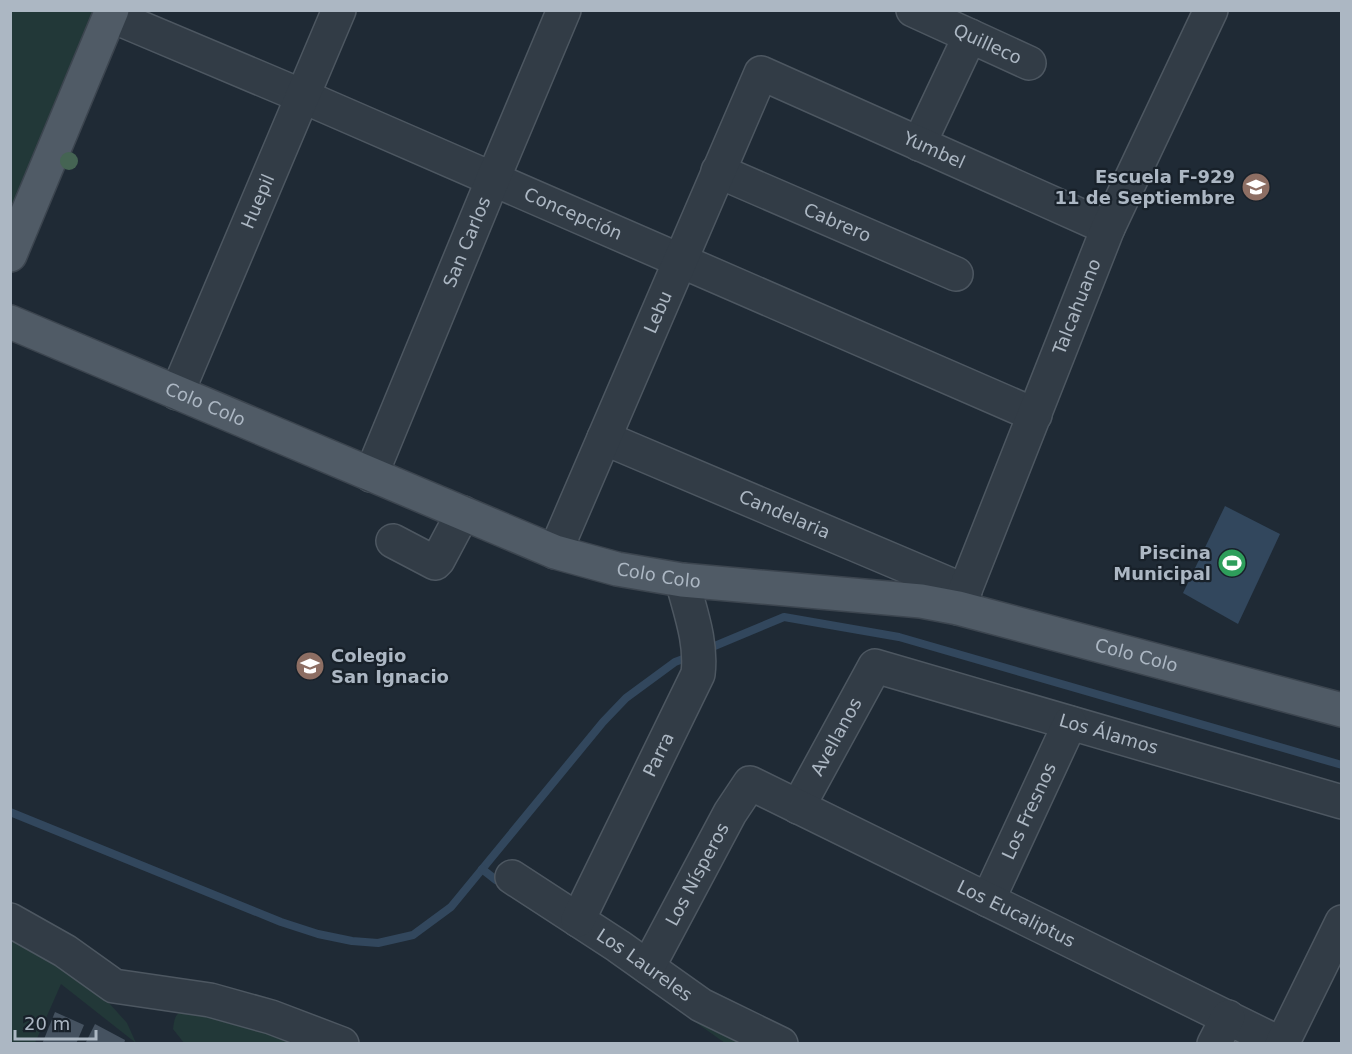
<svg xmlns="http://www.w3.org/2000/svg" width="1352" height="1054" font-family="'DejaVu Sans',sans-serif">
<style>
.green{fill:#223838}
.water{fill:#32475d}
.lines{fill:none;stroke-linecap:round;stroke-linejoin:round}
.stream{stroke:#32475d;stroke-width:8}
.building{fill:#455260}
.minor-casing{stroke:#4d5761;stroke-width:36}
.major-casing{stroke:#3c454f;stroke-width:36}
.minor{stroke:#323c46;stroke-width:33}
.major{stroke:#505b66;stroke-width:33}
.tree{fill:#456453}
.labels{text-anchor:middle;stroke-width:4.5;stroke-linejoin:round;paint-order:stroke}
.street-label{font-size:18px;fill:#acb7c3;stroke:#18212a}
.poi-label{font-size:18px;font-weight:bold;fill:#acb7c3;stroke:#18212a;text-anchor:end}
</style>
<rect width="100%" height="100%" fill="#1f2a35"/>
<g class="green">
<path d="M11 11H99L11 219Z"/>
<path d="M10 929 109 1003 127 1023 136 1043 61 984 35 1043H11Z"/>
<path d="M701 1005 781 1043H725L691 1019Z"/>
<path d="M190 1008 314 1043H184L173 1029C175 1014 176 1013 190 1008Z"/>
</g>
<path class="water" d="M1225 506 1280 534 1238 624 1183 593Z"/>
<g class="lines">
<g class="stream">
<path d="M705 650 784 617 899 637 1342 765"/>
<path d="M10 812 281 922 318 934 352 941 378 943 413 935 451 907 603 722 626 698 675 662 691 656"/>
<path d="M482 869 496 880"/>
</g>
</g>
<g class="building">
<path d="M55 1012 84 1025 76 1044H42Z"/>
<path d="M95 1024 125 1040 124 1044H85Z"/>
</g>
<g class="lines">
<g class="minor-casing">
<g id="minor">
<path id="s1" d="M913 10 1029 63"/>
<path id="s2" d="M110 15 302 96 1035 415"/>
<path d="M919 144 970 36"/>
<path id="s3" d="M718 171 956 274"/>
<path id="s4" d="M177 393 339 10"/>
<path id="s5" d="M604 438 965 591"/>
<path id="s6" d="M371 475 493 179 564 10"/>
<path d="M393 541 435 563 438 560 463 513"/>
<path id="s7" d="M555 552 761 73 1108 228"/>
<path id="s8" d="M958 608 1108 228 1211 10"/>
<path id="s9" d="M798 807 875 666 1342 802"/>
<path id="s10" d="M512 877 618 946 701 1005 781 1044"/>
<path id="s11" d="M988 900 1070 723"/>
<path d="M10 920 65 951 114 986 210 1000 271 1017 342 1044"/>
<path id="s12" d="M578 920 698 674C702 642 690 611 682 580"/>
<path id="s13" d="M648 967 730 813 750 783 1281 1044"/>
<path d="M1214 1044 1228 1017"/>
<path d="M1282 1044 1342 922"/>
</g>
</g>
<g class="major-casing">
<g id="major">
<path d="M10 255 112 10"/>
<path id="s14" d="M10 322 555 552 617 569 682 580 921 601 958 608 1342 710"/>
</g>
</g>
<use href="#minor" class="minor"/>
<use href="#major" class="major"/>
</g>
<circle class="tree" cx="69" cy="161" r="9"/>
<defs>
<g id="school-disc" transform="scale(1.5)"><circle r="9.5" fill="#8d6e63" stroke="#18212a"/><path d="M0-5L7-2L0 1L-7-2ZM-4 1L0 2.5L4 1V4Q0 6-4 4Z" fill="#fff"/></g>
<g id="stadium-disc" transform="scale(1.5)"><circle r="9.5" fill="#2e9e5b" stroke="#18212a"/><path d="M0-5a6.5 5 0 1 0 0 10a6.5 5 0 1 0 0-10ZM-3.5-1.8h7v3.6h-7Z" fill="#fff"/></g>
</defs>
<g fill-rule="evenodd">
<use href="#school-disc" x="1256" y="187"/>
<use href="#stadium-disc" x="1232" y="563"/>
<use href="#school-disc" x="310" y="666"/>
</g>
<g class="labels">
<g class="street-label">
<text dy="6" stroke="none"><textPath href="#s1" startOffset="82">Quilleco</textPath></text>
<text dy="6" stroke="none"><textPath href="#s7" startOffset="711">Yumbel</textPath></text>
<text dy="6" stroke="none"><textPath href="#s4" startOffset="208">Huepil</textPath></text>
<text dy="6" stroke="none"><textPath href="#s2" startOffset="504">Concepción</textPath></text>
<text dy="6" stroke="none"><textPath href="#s3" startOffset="130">Cabrero</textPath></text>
<text dy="6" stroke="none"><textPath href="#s6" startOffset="252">San Carlos</textPath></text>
<text dy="6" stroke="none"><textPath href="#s8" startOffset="324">Talcahuano</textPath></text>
<text dy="6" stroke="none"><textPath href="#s7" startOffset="261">Lebu</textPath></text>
<text dy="6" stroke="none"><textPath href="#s14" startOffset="212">Colo Colo</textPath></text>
<text dy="6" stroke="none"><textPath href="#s5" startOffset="196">Candelaria</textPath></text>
<text dy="6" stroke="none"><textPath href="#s14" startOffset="698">Colo Colo</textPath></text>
<text dy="6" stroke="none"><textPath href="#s14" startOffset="1184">Colo Colo</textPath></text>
<text dy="6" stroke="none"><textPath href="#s9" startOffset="404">Los Álamos</textPath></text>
<text dy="6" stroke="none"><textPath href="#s9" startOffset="80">Avellanos</textPath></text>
<text dy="6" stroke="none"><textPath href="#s12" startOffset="184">Parra</textPath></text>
<text dy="6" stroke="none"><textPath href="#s11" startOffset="98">Los Fresnos</textPath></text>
<text dy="6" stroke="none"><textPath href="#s13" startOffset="105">Los Nísperos</textPath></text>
<text dy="6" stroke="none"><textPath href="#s13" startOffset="507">Los Eucaliptus</textPath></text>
<text dy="6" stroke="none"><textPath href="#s10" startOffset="159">Los Laureles</textPath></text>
</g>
<g class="poi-label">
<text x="1235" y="183">Escuela F-929<tspan x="1235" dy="21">11 de Septiembre</tspan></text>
<text x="1211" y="559">Piscina<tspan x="1211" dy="21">Municipal</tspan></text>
<text x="331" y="662" text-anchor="start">Colegio<tspan x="331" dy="21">San Ignacio</tspan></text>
</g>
</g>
<rect width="1352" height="1054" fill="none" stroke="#acb7c3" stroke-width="24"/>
<path d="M15 1030v9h81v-9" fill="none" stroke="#acb7c3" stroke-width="3"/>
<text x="24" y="1030" font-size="18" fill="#acb7c3" stroke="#18212a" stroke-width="4.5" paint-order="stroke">20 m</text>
</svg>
